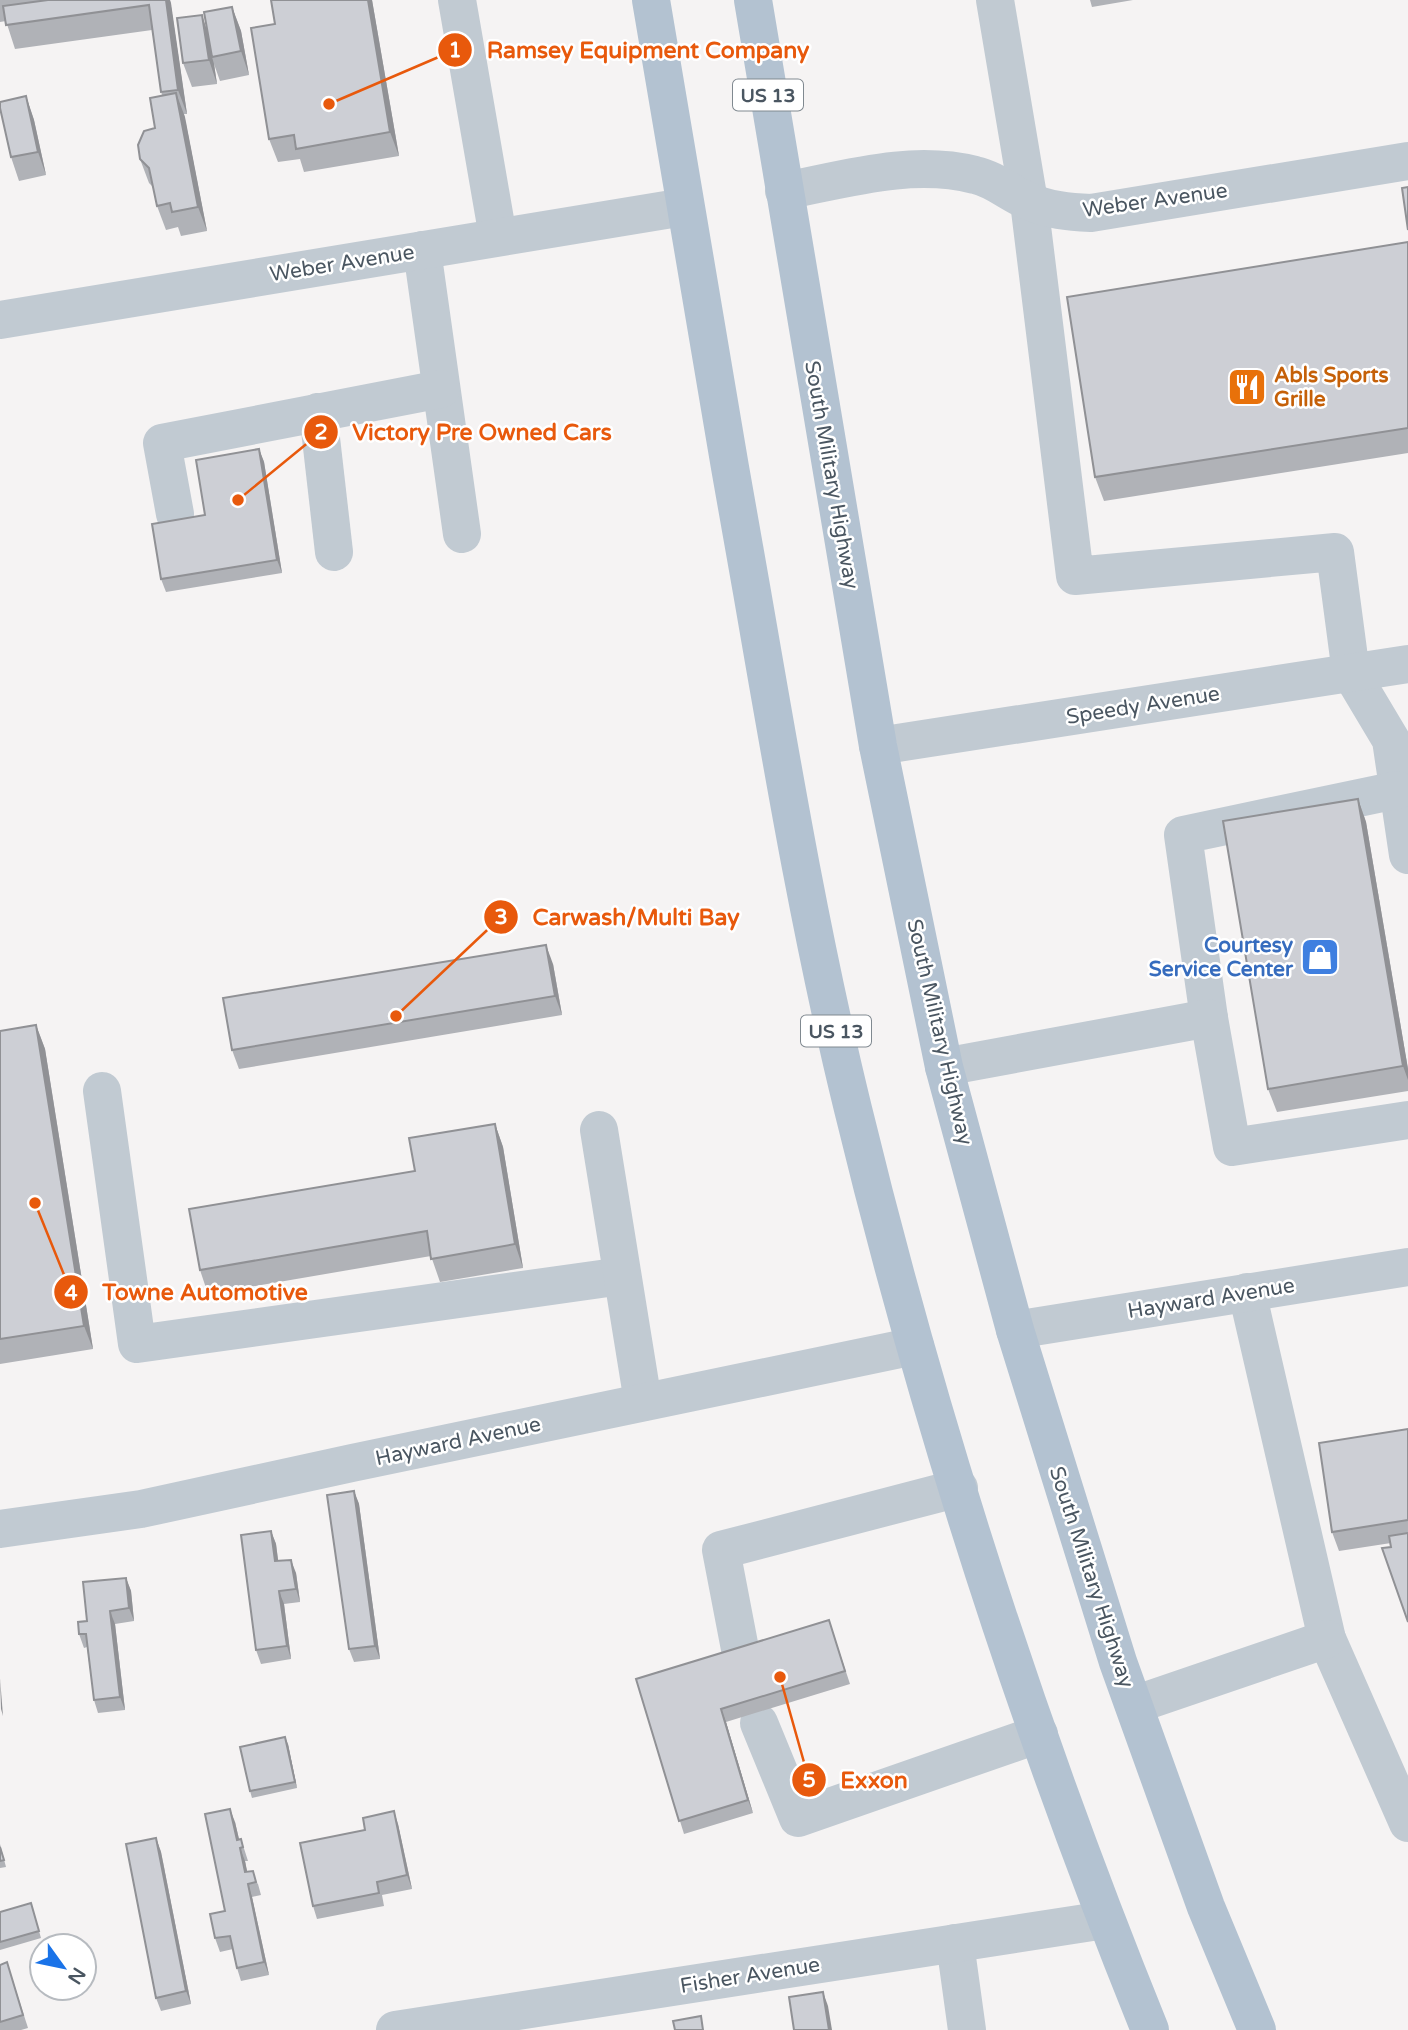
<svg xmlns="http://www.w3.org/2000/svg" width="1408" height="2030" font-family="'Varela Round',sans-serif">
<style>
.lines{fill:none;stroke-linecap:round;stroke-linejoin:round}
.minor{stroke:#c1cad2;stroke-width:38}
.major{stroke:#b3c2d1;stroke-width:38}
.wall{fill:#b0b2b7}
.shaded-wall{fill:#909195}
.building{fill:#cdcfd5;stroke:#909195;stroke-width:2}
.labels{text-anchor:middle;stroke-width:5;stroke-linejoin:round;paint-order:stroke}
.shield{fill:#fff;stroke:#808990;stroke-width:2}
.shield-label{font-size:19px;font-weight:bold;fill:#4a5661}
.street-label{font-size:21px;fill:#4a5661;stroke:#fff}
.food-label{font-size:21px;font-weight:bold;fill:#c56008;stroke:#fff;text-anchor:start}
.shop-label{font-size:21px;font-weight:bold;fill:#366cbe;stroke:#fff;text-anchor:end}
.leader{fill:none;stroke:#e8590c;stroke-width:2.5}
.callout-dot{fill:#e8590c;stroke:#fff;stroke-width:2.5}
.mark-label{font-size:21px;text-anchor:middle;font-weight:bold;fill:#fff}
.callout-label{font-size:23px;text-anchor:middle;font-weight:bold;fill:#e8590c;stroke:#fff;stroke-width:5;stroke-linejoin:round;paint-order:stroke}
</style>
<rect width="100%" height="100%" fill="#f5f3f3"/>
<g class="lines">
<g class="minor">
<path d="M457 0 498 237"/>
<path d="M995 0 1029 202 1075 576 1335 552 1351 673 1391 740 1408 855"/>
<path d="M784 191C846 179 912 159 975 175 994 179 1011 194 1028 201 1048 210 1069 212 1091 213L1408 161"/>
<path d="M422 250 462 534"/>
<path d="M0 320 684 207"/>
<path d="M318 412 334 552"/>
<path d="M175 514 162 443 441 389"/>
<path d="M878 746 1408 664"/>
<path d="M1209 1018 1183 835 1397 790"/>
<path d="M944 1067 1209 1018 1232 1147 1408 1120"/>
<path d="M102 1091 137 1344 622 1276"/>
<path d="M599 1130 643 1402"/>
<path d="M1247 1292 1327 1639 1408 1823"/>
<path d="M1015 1330 1408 1267"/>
<path d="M0 1529 141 1509 352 1463 915 1346"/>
<path d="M740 1649 721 1550 959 1488"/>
<path d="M1134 1705 1327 1639"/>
<path d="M759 1723 798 1818 1039 1734"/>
<path d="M955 1943 967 2030"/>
<path d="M395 2030 1105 1920"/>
</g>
<g class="major">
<path d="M651 0C683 198 717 395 752 592 782 765 811 938 853 1109 929 1422 1029 1731 1150 2030"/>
<path d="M753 0 878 746 944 1067 1015 1330 1118 1662 1206 1907 1257 2030"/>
</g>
</g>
<g class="wall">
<path d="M0 0H170L187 114H184L207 231 181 236 178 227 166 230 157 206 153 187 149 183 140 159 155 128 162 96 152 30 15 49 6 21 0 22Z"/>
<path d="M271 0H372L399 156 304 172 300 159 278 162 269 139 275 24Z"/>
<path d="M1090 0H1133L1092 7Z"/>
<path d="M232 7 241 31 249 75 220 81 214 64 217 84 192 87 183 63 206 28Z"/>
<path d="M26 96 34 120 46 175 19 181 11 157Z"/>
<path d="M1408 242V453L1104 501 1095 477Z"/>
<path d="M259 449 264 462 282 573 166 592 161 579 205 515Z"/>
<path d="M1358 799 1366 822 1408 1069V1091L1277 1112 1268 1089Z"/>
<path d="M553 964 562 1015 239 1069 232 1050Z"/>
<path d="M36 1025 45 1049 93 1349 0 1364V1031Z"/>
<path d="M495 1124 503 1147 523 1268 440 1282 431 1256 208 1294 200 1270 415 1171Z"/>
<path d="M1408 1429V1622L1391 1543 1339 1551 1332 1532Z"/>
<path d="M354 1491 359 1504 380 1659 354 1662 349 1649Z"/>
<path d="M271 1531 276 1544 278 1561 296 1573 300 1602 284 1604 291 1659 261 1664 256 1650Z"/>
<path d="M126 1578 131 1591 134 1621 115 1624 125 1710 98 1713 94 1700 87 1647 84 1648 79 1634 87 1621Z"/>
<path d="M829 1620 850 1684 726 1722 753 1813 684 1834 636 1679Z"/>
<path d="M288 1744 297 1788 252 1798 250 1791Z"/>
<path d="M235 1822 239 1839H241L248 1861H245L247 1872 258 1884 261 1895 252 1897 269 1975 241 1981 237 1968 233 1949 220 1952 215 1938 225 1911Z"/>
<path d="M398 1824 412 1889 382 1895 384 1906 317 1919 313 1906Z"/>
<path d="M156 1838 161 1852 191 2004 161 2011 156 1998Z"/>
<path d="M0 1844 6 1867 0 1868Z"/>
<path d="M33 1910 41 1938 0 1950V1912Z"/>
<path d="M7 1962 28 2028 21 2030H0V1965Z"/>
</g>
<g class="shaded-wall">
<path d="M166 0H170L171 3 187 114 178 90Z"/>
<path d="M368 0H372L399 156 390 132Z"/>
<path d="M232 7 241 31 249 75 241 51Z"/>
<path d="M202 15 210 39 212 57 214 64 217 84 209 60Z"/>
<path d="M176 93 185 117 207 231 198 207Z"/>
<path d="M26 96 34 120 46 175 38 152Z"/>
<path d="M259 449 264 462 282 573 277 560Z"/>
<path d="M1358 799 1366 822 1408 1069V1080L1403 1066Z"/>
<path d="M546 945 553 964 562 1015 555 996Z"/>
<path d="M36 1025 45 1049 93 1349 84 1326Z"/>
<path d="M495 1124 503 1147 523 1268 515 1244Z"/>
<path d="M354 1491 359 1504 380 1659 375 1646Z"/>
<path d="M271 1531 276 1544 280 1575 275 1561Z"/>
<path d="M291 1560 296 1573 300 1602 296 1589Z"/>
<path d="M126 1578 131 1591 134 1621 129 1608Z"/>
<path d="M279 1591 284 1604 291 1659 287 1646Z"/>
<path d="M110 1611 115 1624 125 1710 120 1697Z"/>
<path d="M0 1678 3 1716 1 1709Z"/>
<path d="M721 1709 726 1722 753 1813 748 1800Z"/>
<path d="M285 1737 288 1744 297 1788 295 1782Z"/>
<path d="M230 1809 235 1822 241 1848 237 1840Z"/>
<path d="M394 1811 398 1824 412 1889 407 1875Z"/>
<path d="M156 1838 161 1852 191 2004 186 1991Z"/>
<path d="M240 1848 245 1861 250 1885 245 1872Z"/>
<path d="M248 1884 252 1897 269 1975 264 1962Z"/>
<path d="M823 1992 828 2006 832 2030H829Z"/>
</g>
<g class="building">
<path d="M48 0H166L178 90 161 92 149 5 6 25 3 6Z"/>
<path d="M271 0H368L390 132 296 149 294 135 269 139 251 28 275 24Z"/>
<path d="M232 7 241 51 212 57 204 12Z"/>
<path d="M202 15 209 60 183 63 177 18Z"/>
<path d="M176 93 198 207 172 212 170 203 157 206 149 168 140 159 138 145 144 131 155 128 150 98Z"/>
<path d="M26 96 38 152 11 157 0 108V102Z"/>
<path d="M1408 187V230L1402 188Z"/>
<path d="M1408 242V428L1095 477 1067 297Z"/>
<path d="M259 449 277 560 161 579 152 524 205 515 196 460Z"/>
<path d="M1358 799 1403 1066 1268 1089 1223 821Z"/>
<path d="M546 945 555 996 232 1050 223 998Z"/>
<path d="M36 1025 84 1326 0 1339V1031Z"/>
<path d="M495 1124 515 1244 431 1259 427 1231 200 1270 189 1209 415 1171 409 1138Z"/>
<path d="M1408 1429V1520L1332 1532 1319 1443Z"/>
<path d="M354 1491 375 1646 349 1649 327 1495Z"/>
<path d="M271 1531 275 1561 291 1560 296 1589 279 1591 287 1646 256 1650 241 1535Z"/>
<path d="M1408 1533V1622L1382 1548 1391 1547 1389 1536Z"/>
<path d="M126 1578 129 1608 110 1611 120 1697 94 1700 86 1634H79L78 1622 87 1621 83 1582Z"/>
<path d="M829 1620 845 1671 721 1709 748 1800 679 1821 636 1679Z"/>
<path d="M285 1737 295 1782 250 1791 240 1747Z"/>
<path d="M230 1809 237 1840 241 1839 243 1847 240 1848 245 1872 253 1871 256 1882 248 1884 264 1962 237 1968 230 1936 215 1938 210 1914 225 1911 205 1814Z"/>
<path d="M394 1811 407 1875 377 1882 379 1893 313 1906 300 1843 365 1830 363 1818Z"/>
<path d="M156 1838 186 1991 156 1998 126 1844Z"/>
<path d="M0 1847 4 1860 0 1861Z"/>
<path d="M31 1903 39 1931 0 1942V1912Z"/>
<path d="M7 1962 23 2015 0 2022V1965Z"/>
<path d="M823 1992 829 2030H794L789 1997Z"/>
<path d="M701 2016 703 2030H675L673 2021Z"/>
</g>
<defs>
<g id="restaurant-square" transform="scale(2.0125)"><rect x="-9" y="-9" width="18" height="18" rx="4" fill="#e8710a" stroke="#fff"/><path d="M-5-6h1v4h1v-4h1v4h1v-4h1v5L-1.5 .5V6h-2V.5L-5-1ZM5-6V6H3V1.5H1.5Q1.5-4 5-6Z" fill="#fff"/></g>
<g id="shop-square" transform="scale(2.0125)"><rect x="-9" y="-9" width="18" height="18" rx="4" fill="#3f7fe0" stroke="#fff"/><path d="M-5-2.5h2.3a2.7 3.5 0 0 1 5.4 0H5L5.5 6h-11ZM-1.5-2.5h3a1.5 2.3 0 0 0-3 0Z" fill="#fff"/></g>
</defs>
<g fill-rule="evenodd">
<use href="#restaurant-square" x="1247" y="387"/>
<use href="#shop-square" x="1320" y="957"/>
</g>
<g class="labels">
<g class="shield">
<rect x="733" y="79.5" width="70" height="31" rx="5"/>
<rect x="801" y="1015.5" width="70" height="31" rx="5"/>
</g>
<g class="shield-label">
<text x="768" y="102">US 13</text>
<text x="836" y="1038">US 13</text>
</g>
<g class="street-label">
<text transform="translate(1155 200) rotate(-8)" y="7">Weber Avenue</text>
<text transform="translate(342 263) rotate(-9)" y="7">Weber Avenue</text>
<text transform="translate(832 475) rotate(80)" y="7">South Military Highway</text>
<text transform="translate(1143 705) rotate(-9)" y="7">Speedy Avenue</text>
<text transform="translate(940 1032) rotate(77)" y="7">South Military Highway</text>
<text transform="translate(1211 1298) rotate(-9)" y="7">Hayward Avenue</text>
<text transform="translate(458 1441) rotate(-12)" y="7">Hayward Avenue</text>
<text transform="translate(1092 1577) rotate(72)" y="7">South Military Highway</text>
<text transform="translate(750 1975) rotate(-9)" y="7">Fisher Avenue</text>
</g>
<g class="food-label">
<text x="1274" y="382">Abls Sports<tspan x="1274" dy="24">Grille</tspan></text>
</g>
<g class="shop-label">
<text x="1293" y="952">Courtesy<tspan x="1293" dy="24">Service Center</tspan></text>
</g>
</g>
<path class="leader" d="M329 104L455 50M238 500L321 432M396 1016L501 917M35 1203L71 1292M780 1677L809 1780"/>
<g class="callout-dot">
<circle cx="329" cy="104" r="7"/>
<circle cx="238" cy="500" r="7"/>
<circle cx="396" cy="1016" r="7"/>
<circle cx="35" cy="1203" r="7"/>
<circle cx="780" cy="1677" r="7"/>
<circle cx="455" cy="50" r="18"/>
<circle cx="321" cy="432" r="18"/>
<circle cx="501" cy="917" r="18"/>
<circle cx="71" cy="1292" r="18"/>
<circle cx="809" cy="1780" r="18"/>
</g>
<g class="mark-label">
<text x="455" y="57">1</text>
<text x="321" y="439">2</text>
<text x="501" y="924">3</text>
<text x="71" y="1300">4</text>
<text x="809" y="1787">5</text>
</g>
<g class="callout-label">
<text x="648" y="58">Ramsey Equipment Company</text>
<text x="482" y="440">Victory Pre Owned Cars</text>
<text x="636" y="925">Carwash/Multi Bay</text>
<text x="205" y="1300">Towne Automotive</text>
<text x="874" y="1788">Exxon</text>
</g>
<g transform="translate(63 1967) rotate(123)"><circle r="33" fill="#ffffff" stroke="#b7bbc0" stroke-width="2"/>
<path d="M0-5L12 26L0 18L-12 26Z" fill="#1a73e8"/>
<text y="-10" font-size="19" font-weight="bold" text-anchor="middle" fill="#4a5661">N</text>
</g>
</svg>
